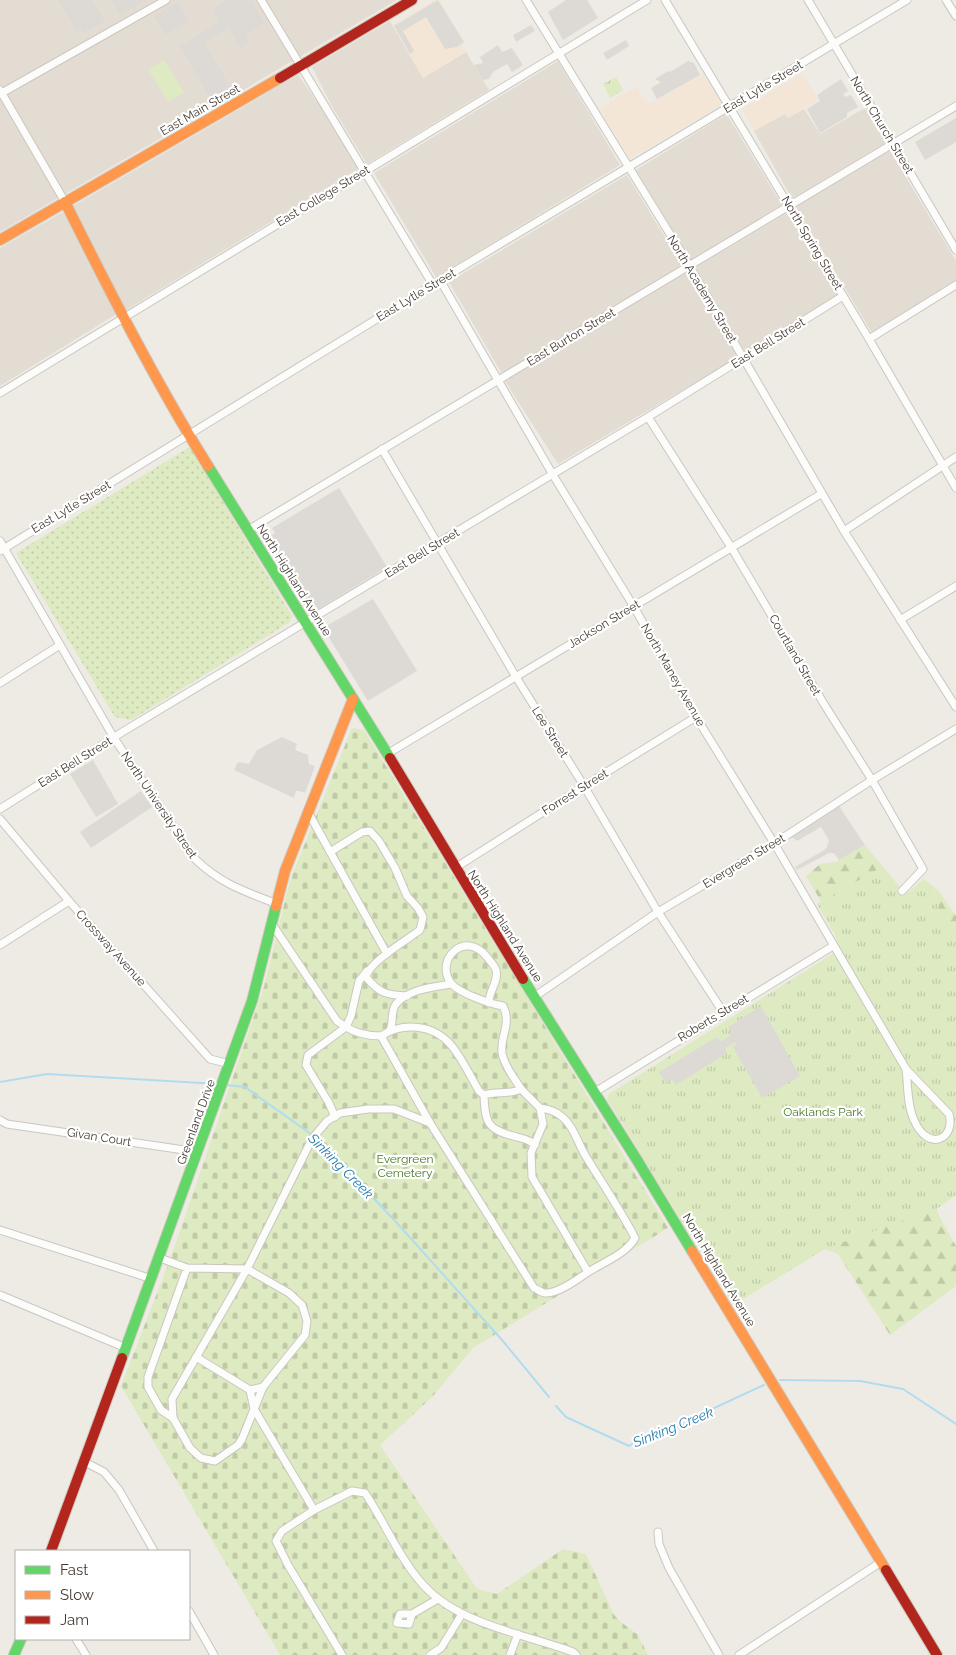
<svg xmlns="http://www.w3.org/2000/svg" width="956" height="1655" font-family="Raleway,sans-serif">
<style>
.residential{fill:#e3dcd2}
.commercial{fill:#f3e6d6}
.grass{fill:url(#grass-dots)}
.forest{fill:url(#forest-firs)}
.cemetery{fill:url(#cemetery-stones)}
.park{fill:url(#park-tufts)}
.garden{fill:#deeac2}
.parking{fill:#dddad6}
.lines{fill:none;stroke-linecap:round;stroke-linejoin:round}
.stream{stroke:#b1dcf0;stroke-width:2}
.street-casing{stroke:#cac7c1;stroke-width:9}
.fast-casing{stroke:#cfc9bd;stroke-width:12}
.slow-casing{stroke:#cfc9bd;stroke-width:12}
.jam-casing{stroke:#cfc9bd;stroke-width:12}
.street{stroke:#fcfcfb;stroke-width:7}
.fast{stroke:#63d668;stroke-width:10}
.slow{stroke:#ff974d;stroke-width:10}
.jam{stroke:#b3261e;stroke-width:10}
.labels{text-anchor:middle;stroke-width:4.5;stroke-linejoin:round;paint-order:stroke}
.street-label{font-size:12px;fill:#443b32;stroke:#fff}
.park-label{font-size:12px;fill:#487822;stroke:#fff}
.water-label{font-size:14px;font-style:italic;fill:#247cae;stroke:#fff}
</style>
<defs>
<pattern id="grass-dots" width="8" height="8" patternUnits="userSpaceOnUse" patternTransform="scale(1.25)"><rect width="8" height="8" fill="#deeac2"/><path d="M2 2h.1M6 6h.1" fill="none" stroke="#c0caa7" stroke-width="1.8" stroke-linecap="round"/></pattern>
<pattern id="forest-firs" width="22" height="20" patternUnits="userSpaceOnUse" patternTransform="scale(1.25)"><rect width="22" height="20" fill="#deeac2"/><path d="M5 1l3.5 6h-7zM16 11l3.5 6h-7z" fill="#c0caa7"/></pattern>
<pattern id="cemetery-stones" width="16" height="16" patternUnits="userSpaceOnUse" patternTransform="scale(1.25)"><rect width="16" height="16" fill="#deeac2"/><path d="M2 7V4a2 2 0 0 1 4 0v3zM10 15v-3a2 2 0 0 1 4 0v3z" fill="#c0caa7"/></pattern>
<pattern id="park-tufts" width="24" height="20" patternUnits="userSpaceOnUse" patternTransform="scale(1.25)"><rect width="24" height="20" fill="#deeac2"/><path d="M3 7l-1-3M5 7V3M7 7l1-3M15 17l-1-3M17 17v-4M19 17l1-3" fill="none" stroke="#c0caa7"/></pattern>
</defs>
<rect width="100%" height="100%" fill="#eeebe5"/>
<g class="residential">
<path d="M0 0H397L0 232Z"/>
<path d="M390 21 423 78 466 52 489 90 367 164 333 108 312 67Z"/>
<path d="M558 61 620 165 436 277 374 173Z"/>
<path d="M298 75 335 127 358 169 126 310 73 206Z"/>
<path d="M865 108 886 143 792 199 754 131 785 114 788 118 804 109 820 134Z"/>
<path d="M725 115 729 118 782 205 691 260 636 170Z"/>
<path d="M890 151 956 261V282L872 333 796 207Z"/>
<path d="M627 175 682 265 502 374 449 282Z"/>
<path d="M63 212 79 238 118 313 0 386V248Z"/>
<path d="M787 213 837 295 745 352 696 267Z"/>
<path d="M687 272 737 356 733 360 558 464 505 381Z"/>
</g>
<g class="commercial">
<path d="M434 0H439L465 44 462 46 466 52 423 78 392 25Z"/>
<path d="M802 73 819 100 788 118 784 114 754 131 742 109Z"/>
<path d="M703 74 722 102 720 106 630 159 599 108 636 87 648 104Z"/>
</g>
<path class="grass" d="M188 448 191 449 292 616 290 622 131 720 115 717 16 553Z"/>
<g class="forest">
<path d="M865 845 900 887 907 893 924 879 939 891 956 916V945L823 905 806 876 820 864 836 862Z"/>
<path d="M935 1201 938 1214 956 1246V1286L890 1335 838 1254 825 1249 733 1305 727 1296 746 1282Z"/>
</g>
<path class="cemetery" d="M352 728 364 730 668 1228 473 1348 432 1397 380 1445 477 1589 497 1594 563 1549 586 1554 614 1615 621 1622 638 1635 648 1655H280L121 1386 171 1257 264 987 290 880Z"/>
<g class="park">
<path d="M616 77 623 90 610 98 603 84Z"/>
<path d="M878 869 907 893 923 881 956 936V1195L938 1208 824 1249 733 1305 607 1099 609 1094 839 950 835 935 817 904Z"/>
</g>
<path class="garden" d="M164 60 184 92 168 102 148 70Z"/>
<g class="parking">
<path d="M58 0H92L105 21 83 33 81 29 77 32Z"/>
<path d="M111 0H146L120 15Z"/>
<path d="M227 0H251L265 23 246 35 249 42 241 48 228 28 204 43 236 95 215 107 180 46 219 22 212 9Z"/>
<path d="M438 0 464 42 457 47 445 49 426 17 403 31 414 51 410 54 394 26Z"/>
<path d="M566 0H587L598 18 563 40 548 12Z"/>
<path d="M178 2 189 22 165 35 154 16Z"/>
<path d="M531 25 535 31 516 42 513 35Z"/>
<path d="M626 40 629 46 607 60 603 53Z"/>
<path d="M498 45 502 52 512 48 523 65 512 72 507 64 493 72 489 79 483 80 474 65 483 63 480 57Z"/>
<path d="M688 61 694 63 700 75 657 99 651 88 661 82 655 79 668 71 670 72Z"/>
<path d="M841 79 848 91 843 94 845 97 851 95 858 107 847 113V117L820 133 807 109 820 101 817 95Z"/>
<path d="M956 118V142L925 160 915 142Z"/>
<path d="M339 488 387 567 318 609 312 600 306 604 267 538 275 533 272 528Z"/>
<path d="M373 599 417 671 368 701 323 628Z"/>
<path d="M282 737 297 744 295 750 308 755 309 764 315 766 305 793 299 791H296L294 798 234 770 238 762 249 764 257 750Z"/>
<path d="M93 760 118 804 96 817 70 774Z"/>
<path d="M141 791 152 807 91 848 80 832Z"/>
<path d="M839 806 865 845 839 860 834 853H829L797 870 795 867 826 849 829 840 821 827 797 841 794 838 789 837Z"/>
<path d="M761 1006 800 1076 762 1098 733 1047 737 1044 735 1042 725 1048 727 1053 676 1085 672 1080 666 1083 659 1072 717 1037 721 1041 730 1036 731 1032 728 1027Z"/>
</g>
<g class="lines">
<g class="stream">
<path d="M0 1082 47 1074 219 1084"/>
<path d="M226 1085 245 1087 318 1139 396 1222 502 1340 549 1397"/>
<path d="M780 1380 860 1381 903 1389 956 1424"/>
<path d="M556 1406 566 1417 629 1446 644 1436 674 1429 694 1420 710 1410 764 1385"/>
</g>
<g class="street-casing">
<g id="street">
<path d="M261 0 433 285"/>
<path d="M526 0 689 265 844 531 956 707"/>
<path d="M665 0 869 339 956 488"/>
<path d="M808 0 956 250"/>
<path d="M946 0 956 16"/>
<path d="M0 90 65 202"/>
<path d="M0 94 166 0"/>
<path d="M440 280 553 475 634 607 696 717 774 843 906 1069"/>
<path d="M869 339 956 285"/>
<path d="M0 393 647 0"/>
<path d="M648 417 731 547 824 704 872 780 923 869 902 891"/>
<path d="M382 449 516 677 584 786 658 912 723 1012"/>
<path d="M248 530 956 106"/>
<path d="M844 531 956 457"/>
<path d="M0 541 114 738 195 859C221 884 244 891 277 904"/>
<path d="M0 551 440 280 907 0"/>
<path d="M900 620 956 586"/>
<path d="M0 683 60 645"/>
<path d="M387 754 821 494"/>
<path d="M0 809 124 731 648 417 843 296"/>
<path d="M308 812 387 954"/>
<path d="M0 819 69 901 210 1059 230 1064"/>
<path d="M330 852 362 832 370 831 379 841 395 868 407 896 418 908 423 917 420 930C407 940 369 962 366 977 379 993 386 995 407 996"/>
<path d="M455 868 584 786 696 717"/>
<path d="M272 924 337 1021 346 1027 351 1016 359 981 367 971"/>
<path d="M0 945 69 901"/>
<path d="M534 997 658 912 781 839 872 780 956 729"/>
<path d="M489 1003C488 992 499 982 496 970 495 966 490 961 487 957 465 929 434 960 451 983 458 993 491 1004 503 1006 512 1023 500 1036 502 1053 504 1066 515 1079 521 1089"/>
<path d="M390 1030C394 1022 390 1012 396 1004 408 989 434 987 451 984"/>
<path d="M906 1069 949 1114C956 1139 928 1153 914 1120 907 1105 908 1085 906 1069Z"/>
<path d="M595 1092 833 946"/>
<path d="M540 1108C549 1109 555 1111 561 1116 573 1125 578 1143 585 1155 602 1183 620 1209 635 1238 626 1254 604 1262 588 1272"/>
<path d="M335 1117 329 1103 306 1065 308 1055 346 1027C357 1034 368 1036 381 1036"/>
<path d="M0 1120 7 1124 198 1152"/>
<path d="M430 1123 381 1036C403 1022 433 1024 451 1045 462 1058 470 1076 479 1091L484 1095"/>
<path d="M0 1230 152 1279"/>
<path d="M160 1258 187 1268 247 1269 289 1293 302 1305 307 1321 305 1335 263 1387 242 1439 238 1445 215 1461 201 1458 190 1448 173 1418 161 1410 148 1387V1377L187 1268"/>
<path d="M0 1295 126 1348"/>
<path d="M196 1357 250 1390 263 1387"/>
<path d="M250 1390 254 1409 314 1510"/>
<path d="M173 1418 172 1399 247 1269 312 1139 327 1121 340 1113 368 1109H394L430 1123 534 1288C537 1289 542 1293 545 1293 558 1294 578 1279 588 1272L532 1177 531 1153 543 1124 540 1108 521 1089C510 1095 496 1091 484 1095 485 1124 488 1130 517 1137 524 1139 529 1139 535 1145"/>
<path d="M83 1461 104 1472 119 1490 154 1551"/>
<path d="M658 1532 659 1544 669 1568 719 1655"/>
<path d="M189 1611 214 1655"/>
<path d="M412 1614H400L397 1623 409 1624 412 1614 438 1599"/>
<path d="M76 1639 86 1655"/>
<path d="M342 1655 288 1565 276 1541 282 1531 314 1510 352 1491 365 1493C384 1521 397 1554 419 1580 454 1624 522 1633 573 1652L576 1655"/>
<path d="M430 1655 441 1648 462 1614"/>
<path d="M510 1655 518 1634"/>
<path d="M739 1655 881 1562"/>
</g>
</g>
<g class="fast-casing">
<g id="fast">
<path d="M208 466 390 758"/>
<path d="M523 979 637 1160 692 1251"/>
<path d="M122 1358 252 1001 276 906"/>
<path d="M14 1655 21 1639"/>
</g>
</g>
<g class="slow-casing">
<g id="slow">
<path d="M65 202C110 292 155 381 208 466"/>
<path d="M0 240 280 78"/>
<path d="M276 906 285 871 353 699"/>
<path d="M692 1251 886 1570"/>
</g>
</g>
<g class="jam-casing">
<g id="jam">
<path d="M280 78 412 0"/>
<path d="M390 758 523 979"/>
<path d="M51 1551 122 1358"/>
<path d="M886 1570 937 1655"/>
</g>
</g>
<use href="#street" class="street"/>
<use href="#fast" class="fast"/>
<use href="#slow" class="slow"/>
<use href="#jam" class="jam"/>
</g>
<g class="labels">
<g class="street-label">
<text transform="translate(763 87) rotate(-31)" y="4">East Lytle Street</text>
<text transform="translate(200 110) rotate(-30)" y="4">East Main Street</text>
<text transform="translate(882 125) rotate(59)" y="4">North Church Street</text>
<text transform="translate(323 196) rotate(-31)" y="4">East College Street</text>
<text transform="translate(812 243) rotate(59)" y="4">North Spring Street</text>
<text transform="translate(702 289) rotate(59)" y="4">North Academy Street</text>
<text transform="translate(416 295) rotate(-31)" y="4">East Lytle Street</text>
<text transform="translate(571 337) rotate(-31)" y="4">East Burton Street</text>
<text transform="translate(768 343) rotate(-32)" y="4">East Bell Street</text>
<text transform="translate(71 507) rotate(-31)" y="4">East Lytle Street</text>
<text transform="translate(422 553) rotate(-31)" y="4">East Bell Street</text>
<text transform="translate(294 580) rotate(58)" y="4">North Highland Avenue</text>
<text transform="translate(604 624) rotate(-31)" y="4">Jackson Street</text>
<text transform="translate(795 655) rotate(60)" y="4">Courtland Street</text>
<text transform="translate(673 675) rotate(60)" y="4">North Maney Avenue</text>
<text transform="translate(550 732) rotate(58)" y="4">Lee Street</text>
<text transform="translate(75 762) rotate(-32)" y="4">East Bell Street</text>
<text transform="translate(575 792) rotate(-32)" y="4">Forrest Street</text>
<text transform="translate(159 805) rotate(56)" y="4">North University Street</text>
<text transform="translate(744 861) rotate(-31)" y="4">Evergreen Street</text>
<text transform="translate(505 926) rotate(58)" y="4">North Highland Avenue</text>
<text transform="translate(111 948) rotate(48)" y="4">Crossway Avenue</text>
<text transform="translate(713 1018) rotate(-31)" y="4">Roberts Street</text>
<text transform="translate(196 1122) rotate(-70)" y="4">Greenland Drive</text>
<text transform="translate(99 1137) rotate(9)" y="4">Givan Court</text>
<text transform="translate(719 1270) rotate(59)" y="4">North Highland Avenue</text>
</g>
<g class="park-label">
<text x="823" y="1116">Oaklands Park</text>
<text x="405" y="1163">Evergreen<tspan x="405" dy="14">Cemetery</tspan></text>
</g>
<g class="water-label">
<text transform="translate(341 1166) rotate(45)" y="5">Sinking Creek</text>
<text transform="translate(673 1427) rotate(-22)" y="5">Sinking Creek</text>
</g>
</g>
<rect x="15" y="1550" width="175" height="90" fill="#ffffff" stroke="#b4b1ad"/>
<rect x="25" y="1566" width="25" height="8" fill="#63d668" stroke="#b4b1ad"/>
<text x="60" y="1575" font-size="15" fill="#443b32">Fast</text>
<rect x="25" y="1591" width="25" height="8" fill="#ff974d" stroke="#b4b1ad"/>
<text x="60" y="1600" font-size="15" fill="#443b32">Slow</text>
<rect x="25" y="1616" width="25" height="8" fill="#b3261e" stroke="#b4b1ad"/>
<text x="60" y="1625" font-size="15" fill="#443b32">Jam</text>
</svg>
